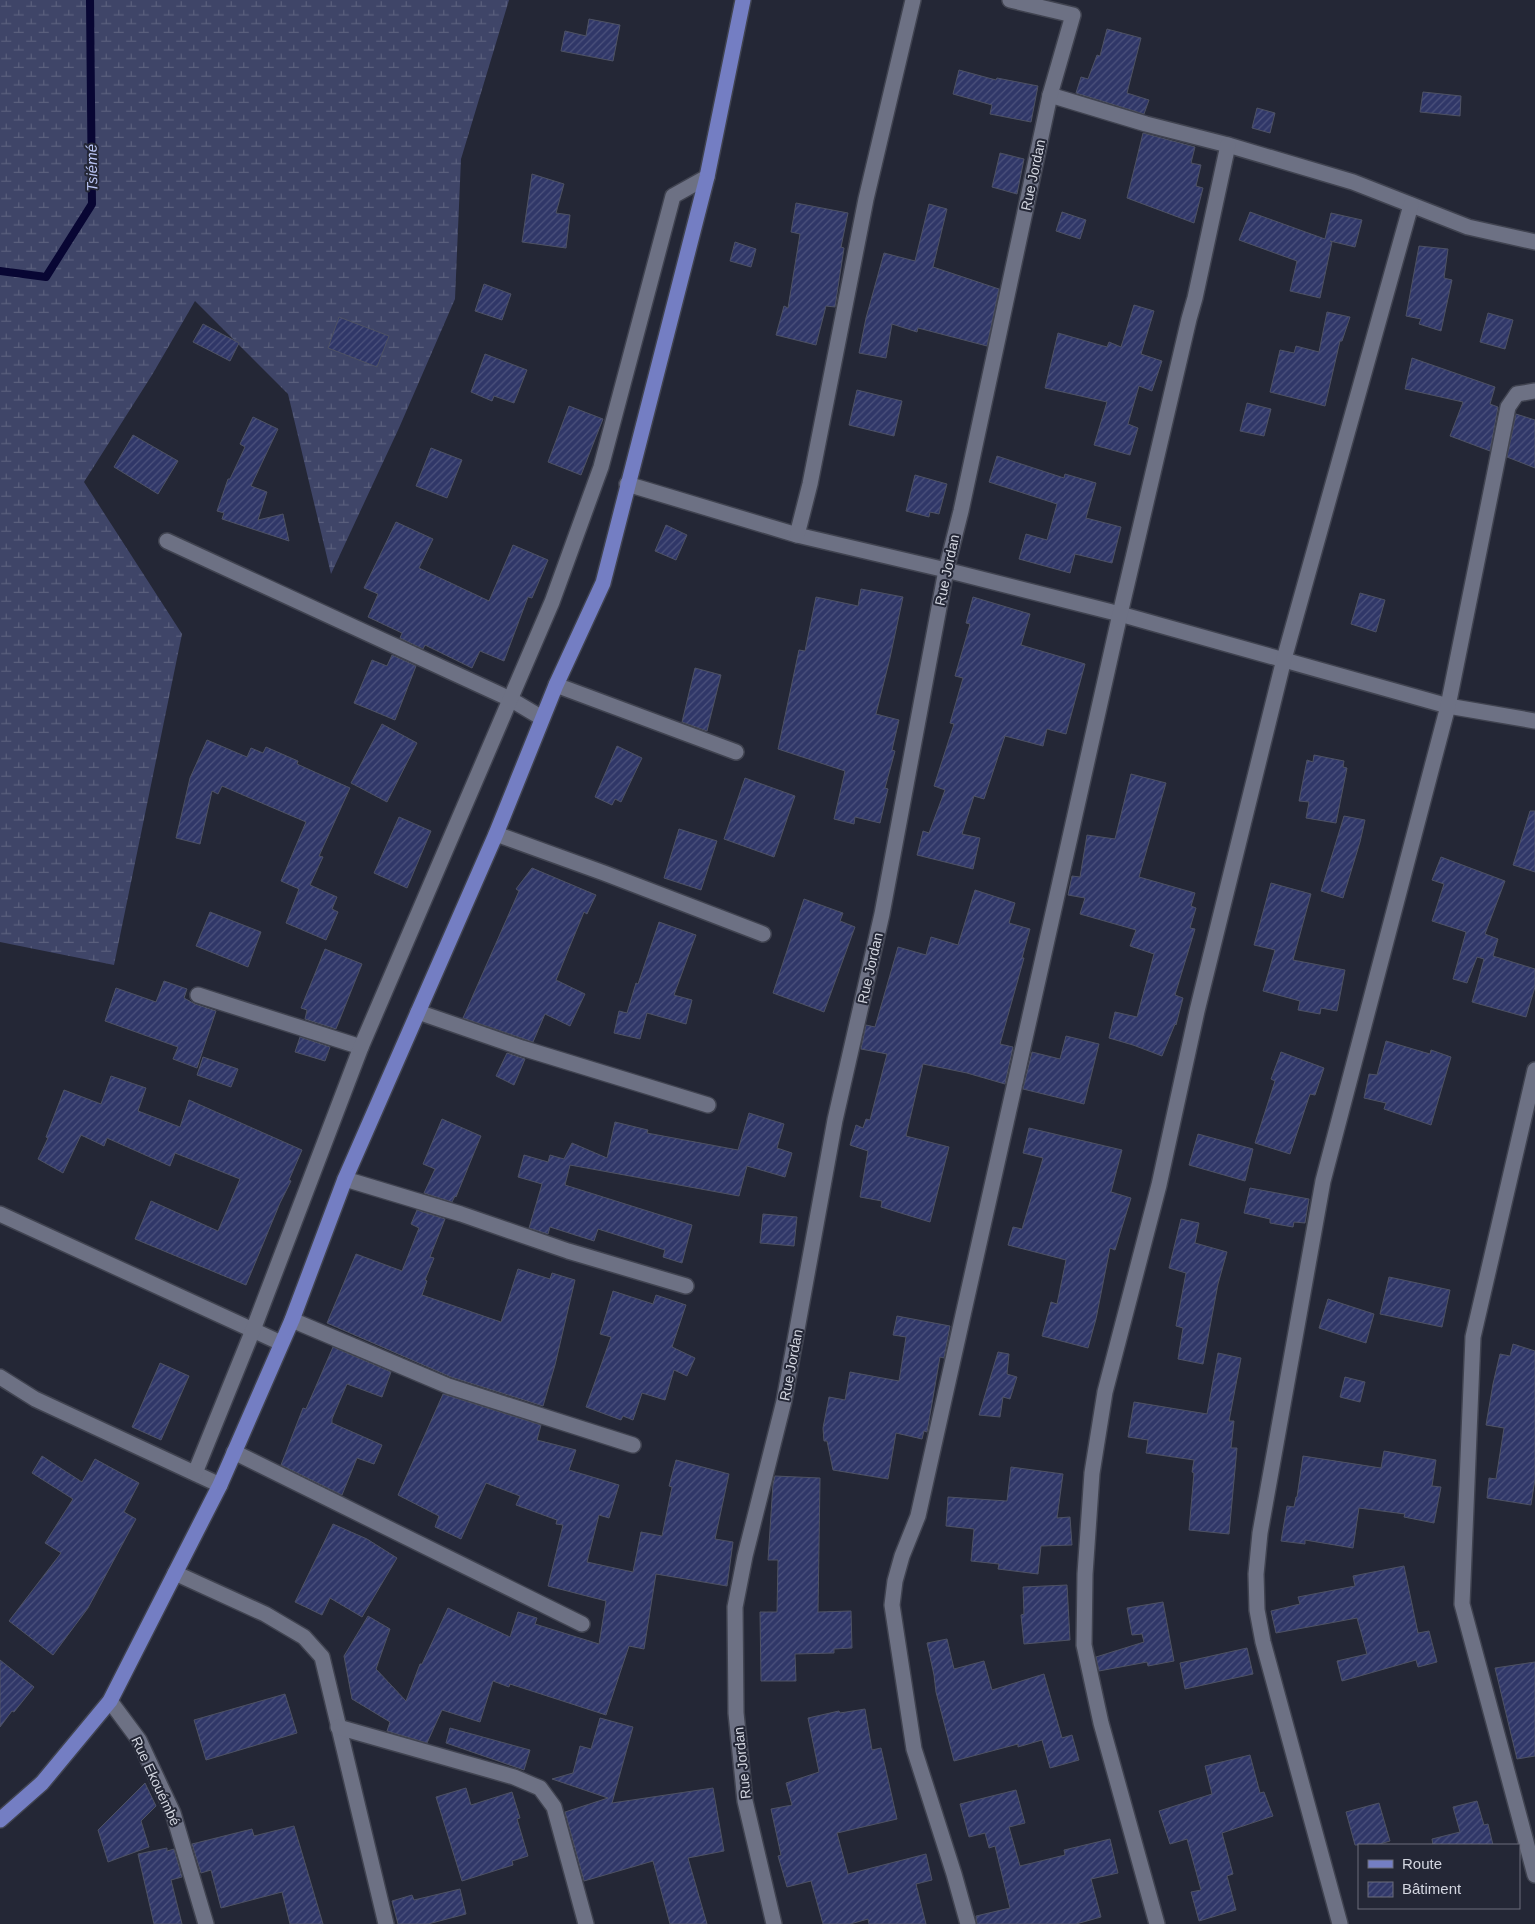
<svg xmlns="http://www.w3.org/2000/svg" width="1535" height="1924" font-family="Helvetica,sans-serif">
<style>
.wetland{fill:url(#wetland-marsh)}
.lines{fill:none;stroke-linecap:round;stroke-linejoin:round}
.stream{stroke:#080633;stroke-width:8}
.building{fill:url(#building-hatch);stroke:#4e5264}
.street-casing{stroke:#404350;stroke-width:18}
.primary-casing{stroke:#404350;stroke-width:18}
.street{stroke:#6d7184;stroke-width:15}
.primary{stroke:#747ec3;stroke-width:15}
.labels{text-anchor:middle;stroke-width:4;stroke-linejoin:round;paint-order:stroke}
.street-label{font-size:14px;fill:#d3d6e0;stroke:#242736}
.water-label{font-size:15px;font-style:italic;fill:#bac5f5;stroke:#242736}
</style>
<defs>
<pattern id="wetland-marsh" width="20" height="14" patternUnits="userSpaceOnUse" patternTransform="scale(1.25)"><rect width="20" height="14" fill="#3f4568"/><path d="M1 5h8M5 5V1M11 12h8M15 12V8" fill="none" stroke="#5a5f7d"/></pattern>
<pattern id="building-hatch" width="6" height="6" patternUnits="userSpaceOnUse" patternTransform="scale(1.25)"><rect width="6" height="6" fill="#303768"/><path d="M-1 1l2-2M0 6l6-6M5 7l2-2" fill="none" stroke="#4d537d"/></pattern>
</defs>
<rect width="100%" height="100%" fill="#242736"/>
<path class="wetland" d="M0 0H509L461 159 455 299 399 428 331 574 288 394 195 301 152 375 84 482 182 634 114 965 0 942Z"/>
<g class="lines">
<path class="stream" d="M0 271 46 277 92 204 90 0"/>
</g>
<g class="building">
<path d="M589 19 620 25 613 61 561 51 565 31 586 36Z"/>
<path d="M1107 29 1141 38 1127 93 1149 100 1144 114 1076 93 1081 77 1088 79 1097 55 1100 56Z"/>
<path d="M959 70 996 80 997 78 1038 86 1031 122 990 114 992 105 953 94Z"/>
<path d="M1423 92 1461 96 1460 116 1420 112Z"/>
<path d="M1257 108 1275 113 1270 133 1252 128Z"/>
<path d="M1143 133 1195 147 1191 163 1201 165 1196 186 1203 188 1194 223 1127 198Z"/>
<path d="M1000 153 1024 159 1017 194 992 187Z"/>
<path d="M532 174 564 184 556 213 570 215 566 248 522 242Z"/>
<path d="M796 203 848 213 841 247 844 248 835 307 826 306 816 345 776 335 784 306 788 308 800 234 791 232Z"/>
<path d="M929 204 947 209 933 267 999 289 987 346 918 328 917 332 892 324 886 358 859 353 866 318 884 253 915 261Z"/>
<path d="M1062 212 1086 220 1080 239 1056 231Z"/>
<path d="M1250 212 1325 239 1331 213 1362 220 1355 247 1330 241 1332 242 1320 298 1290 291 1297 261 1239 240Z"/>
<path d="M735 242 756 249 751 267 730 261Z"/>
<path d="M1419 246 1448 249 1444 278 1452 280 1441 331 1419 324 1421 319 1406 316Z"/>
<path d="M484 284 511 294 502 320 475 311Z"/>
<path d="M1134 305 1154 311 1141 354 1162 361 1152 391 1139 386 1128 424 1138 428 1130 455 1094 445 1107 402 1045 388 1058 333 1107 347 1109 342 1121 347Z"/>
<path d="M1327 312 1350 317 1342 341H1340L1325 406 1270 392 1280 350 1294 353 1296 346 1319 352Z"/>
<path d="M1488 313 1513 320 1505 349 1480 342Z"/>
<path d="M339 317 389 336 377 367 328 348Z"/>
<path d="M203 324 239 343 230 361 193 342Z"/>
<path d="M485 354 527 370 514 403 494 396 492 401 471 392Z"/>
<path d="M1412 358 1495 387 1490 404 1498 407 1490 451 1450 436 1463 402 1405 389Z"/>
<path d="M857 390 902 401 894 436 849 425Z"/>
<path d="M1247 403 1271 409 1264 436 1240 431Z"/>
<path d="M569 406 603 419 581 475 548 462Z"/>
<path d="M1516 414 1535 420V468L1507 457Z"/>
<path d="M253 417 278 429 251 486 267 492 258 520 283 514 289 541 222 519 224 513 217 511 228 479H230L245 447 240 444Z"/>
<path d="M133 435 178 461 158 494 114 467Z"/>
<path d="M431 448 462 460 447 498 416 486Z"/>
<path d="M997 456 1064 478 1065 474 1096 483 1086 518 1121 527 1112 563 1075 554 1070 573 1019 559 1026 534 1047 540 1057 504 989 482Z"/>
<path d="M915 475 947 484 939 514 930 512 929 517 906 511Z"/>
<path d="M396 522 433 539 419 568 489 601 513 545 548 560 532 598 528 597 504 661 480 651 472 668 425 645 423 649 400 638 402 633 368 617 378 594 364 588Z"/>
<path d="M666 525 687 535 676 560 655 551Z"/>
<path d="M861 589 903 597 890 658 876 714 899 720 892 750 895 751 885 788 888 789 880 823 855 817 854 824 834 819 845 771 778 749 799 650 805 651 816 597 858 606Z"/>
<path d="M1360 593 1385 600 1376 632 1351 624Z"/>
<path d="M973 597 1030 614 1021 645 1085 664 1066 734 1047 729 1043 746 1005 736 984 799 974 796 962 834 980 838 973 869 917 855 923 831 929 833 945 790 934 786 954 724 950 723 963 678 955 676 970 624 966 623Z"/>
<path d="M392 655 416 666 395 720 354 703 372 660 387 666Z"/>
<path d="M695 668 721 675 707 731 682 722Z"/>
<path d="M382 724 417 743 387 802 351 783Z"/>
<path d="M207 740 247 757 251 748 263 753 266 747 298 761 297 764 350 788 319 856 323 857 310 885 337 897 332 909 338 912 326 940 286 923 299 889 281 881 306 822 222 786 218 794 212 791 200 844 176 838 190 778Z"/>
<path d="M617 746 642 758 621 802 615 799 612 805 595 797Z"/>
<path d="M1314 755 1344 761 1343 767 1347 768 1336 823 1306 818 1309 802 1299 801 1307 760 1313 762Z"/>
<path d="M1131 774 1166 783 1139 877 1195 893 1191 906 1196 908 1190 928 1195 929 1175 995 1183 998 1176 1025 1175 1024 1162 1056 1133 1045 1109 1038 1115 1012 1137 1017 1154 954 1130 946 1136 930 1080 914 1085 898 1068 895 1072 876 1080 877 1087 835 1115 839Z"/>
<path d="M745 778 795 796 774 857 724 839Z"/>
<path d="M1530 811H1535V872L1513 865Z"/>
<path d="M1344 816 1365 820 1360 842 1343 898 1321 891Z"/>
<path d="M399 817 431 831 407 888 374 873Z"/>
<path d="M679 829 717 841 701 890 664 878Z"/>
<path d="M1441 857 1505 881 1485 934 1498 939 1493 956 1535 969V987L1526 1017 1472 1002 1484 959 1477 957 1467 983 1453 979 1466 932 1432 921 1444 884 1432 880Z"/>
<path d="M532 868 596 895 587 914 584 912 556 980 585 994 570 1026 545 1014 533 1042 463 1018 519 891 516 889Z"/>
<path d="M1271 883 1311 894 1293 960 1345 970 1337 1011 1321 1008 1320 1014 1298 1010 1300 1001 1263 991 1275 950 1254 945Z"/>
<path d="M975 890 1015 903 1009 923 1030 929 1022 958H1024L1000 1044 1013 1047 1005 1084 967 1073 923 1064 906 1136 949 1147 930 1222 881 1207 882 1201 860 1197 868 1151 850 1145 856 1125 863 1128 866 1119 870 1120 887 1054 861 1049 866 1025 875 1027 898 947 926 955 931 937 958 945Z"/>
<path d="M804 899 843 913 840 921 855 927 824 1012 773 993Z"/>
<path d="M210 912 261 932 248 967 196 946Z"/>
<path d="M659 922 696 935 674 995 692 1000 686 1024 647 1013 640 1039 614 1033 619 1011 627 1013 636 983 638 984Z"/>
<path d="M325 949 362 964 336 1029 305 1019 307 1010 301 1008Z"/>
<path d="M164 981 187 989 184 998 195 1004 216 1011 197 1068 173 1059 178 1047 105 1021 116 988 156 1002Z"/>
<path d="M1066 1036 1099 1044 1084 1104 1023 1089 1032 1052 1060 1059Z"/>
<path d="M300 1037 330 1047 325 1061 295 1052Z"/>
<path d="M1386 1041 1430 1054 1431 1050 1451 1057 1431 1125 1384 1109 1386 1103 1364 1098 1369 1074 1377 1075Z"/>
<path d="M1281 1052 1324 1068 1315 1095 1310 1094 1290 1154 1255 1143 1275 1081 1271 1079Z"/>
<path d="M507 1053 525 1059 514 1085 496 1076Z"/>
<path d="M203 1057 238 1069 231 1087 197 1075Z"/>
<path d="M111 1076 146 1088 138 1111 180 1127 189 1100 302 1150 289 1180 291 1181 280 1203 246 1285 135 1239 151 1201 218 1231 240 1179 175 1153 170 1166 107 1138 104 1146 81 1135 63 1173 38 1159 48 1138 46 1137 64 1090 101 1104Z"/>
<path d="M749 1113 784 1124 777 1148 792 1153 785 1177 747 1166 739 1196 570 1165 565 1185 692 1225 682 1263 663 1257 665 1250 598 1229 594 1241 550 1227 548 1234 529 1228 542 1184 518 1177 524 1155 548 1162 550 1155 564 1159 572 1143 607 1158 615 1122 648 1130 647 1133 738 1150Z"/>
<path d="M442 1119 481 1136 456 1197 455 1196 452 1202 424 1193 435 1169 423 1164Z"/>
<path d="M1029 1128 1122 1150 1111 1192 1131 1198 1115 1250 1110 1248 1096 1319 1088 1348 1042 1336 1051 1302 1057 1304 1066 1260 1008 1245 1013 1227 1022 1229 1043 1158 1023 1153Z"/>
<path d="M1198 1134 1253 1149 1245 1181 1189 1165Z"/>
<path d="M1250 1188 1309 1199 1305 1223 1294 1222 1293 1227 1270 1223V1219L1244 1213Z"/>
<path d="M417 1210 445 1219 430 1257 434 1258 425 1280 427 1281 422 1295 501 1322 518 1269 550 1279 552 1273 575 1280 555 1365 543 1406 451 1377 327 1323 356 1254 402 1271 419 1228 411 1224Z"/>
<path d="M763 1214 797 1217 794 1246 760 1243Z"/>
<path d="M1181 1219 1199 1223 1195 1243 1227 1252 1218 1284 1203 1364 1178 1359 1183 1328 1176 1326 1186 1273 1169 1268Z"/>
<path d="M1389 1277 1450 1290 1442 1327 1380 1314Z"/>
<path d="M613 1291 653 1304 656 1295 686 1305 672 1347 695 1358 687 1376 674 1370 665 1400 642 1393 633 1420 623 1416 621 1420 586 1407 611 1337 600 1334Z"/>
<path d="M1328 1299 1374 1314 1366 1343 1319 1328Z"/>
<path d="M897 1316 950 1326 944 1358 940 1357 927 1432 924 1431 922 1439 896 1433 888 1479 833 1470 827 1441H824L823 1428 829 1397 845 1400 850 1372 899 1381 906 1337 893 1335Z"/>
<path d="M1513 1344 1535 1351V1479L1531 1505 1487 1498 1489 1478 1496 1479 1504 1428 1486 1425 1493 1384 1500 1354 1510 1356Z"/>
<path d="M333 1347 391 1372 382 1397 347 1384 332 1419V1423L382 1445 374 1464 357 1458 342 1495 281 1465 303 1408 306 1409Z"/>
<path d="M998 1352 1009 1354 1007 1374 1017 1377 1010 1399 1003 1397 1000 1417 979 1415Z"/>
<path d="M1218 1353 1241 1358 1229 1421H1234L1231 1448H1237L1229 1534 1189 1530 1194 1473 1192 1472 1194 1460 1146 1453 1148 1440 1128 1437 1134 1402 1207 1414Z"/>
<path d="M160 1363 189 1376 161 1440 132 1427Z"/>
<path d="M1345 1377 1365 1382 1360 1402 1340 1397Z"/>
<path d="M443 1394 541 1425 537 1440 576 1450 569 1470 619 1485 609 1518 599 1515 587 1562 633 1572 641 1532 662 1536 672 1487 669 1486 676 1460 729 1474 715 1539 733 1542 727 1586 656 1574 644 1649 629 1646 606 1715 510 1684 509 1687 493 1681 480 1722 442 1710 427 1743 387 1731 390 1722 352 1699 344 1656 368 1616 390 1629 376 1669 406 1701 420 1664H422L448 1608 510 1637 518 1612 537 1618 535 1624 599 1644 606 1601 548 1586 563 1525 556 1524 557 1520 516 1505 520 1496 486 1483 461 1539 435 1527 439 1516 398 1495Z"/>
<path d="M1384 1451 1436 1460 1432 1486 1441 1487 1434 1523 1404 1517 1405 1514 1359 1508 1353 1548 1305 1540V1544L1281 1541 1287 1506 1294 1507 1296 1497H1297L1303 1456 1381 1468Z"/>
<path d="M42 1456 82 1482 95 1459 139 1483 124 1512 136 1519 88 1608 53 1655 9 1621 61 1553 45 1543 73 1499 32 1473Z"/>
<path d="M1011 1467 1063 1474 1057 1518 1070 1517 1072 1545 1041 1546 1038 1574 998 1569 999 1564 971 1561 974 1529 946 1526 948 1497 1007 1501Z"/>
<path d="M775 1476 820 1478 818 1612 851 1611 852 1648 834 1649V1653L795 1654 796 1681H761L760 1612H777L778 1560H768L773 1484Z"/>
<path d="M333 1524 367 1539 397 1558 362 1617 330 1598 322 1615 295 1602Z"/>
<path d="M1404 1566 1418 1633 1429 1631 1437 1662 1418 1667 1416 1660 1342 1681 1337 1661 1367 1654 1357 1618 1276 1633 1271 1611 1300 1604 1298 1597 1355 1586 1353 1576Z"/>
<path d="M1067 1585 1070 1640 1024 1644 1021 1615 1024 1614 1023 1587Z"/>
<path d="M1163 1602 1174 1661 1148 1666 1147 1662 1099 1671 1096 1657 1144 1642 1142 1634 1132 1635 1127 1608Z"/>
<path d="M947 1639 954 1669 984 1661 992 1690 1044 1674 1062 1738 1072 1735 1079 1760 1050 1768 1042 1740 1018 1747V1744L954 1761 936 1692 934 1675 927 1643Z"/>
<path d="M1247 1648 1253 1674 1185 1689 1180 1663Z"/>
<path d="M0 1660 34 1687 14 1712 12 1711 0 1727Z"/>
<path d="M1535 1662V1756L1517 1759 1495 1668Z"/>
<path d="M285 1694 297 1733 206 1760 194 1720Z"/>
<path d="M865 1709 872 1750 881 1748 897 1819 837 1833 848 1874 926 1854 932 1880 916 1884 926 1924H869L868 1919 850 1924H823L811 1881 787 1887 778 1856 781 1855 771 1809 792 1805 786 1783 819 1772 808 1718 839 1711 840 1713Z"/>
<path d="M600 1718 633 1727 612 1803 713 1788 724 1851 688 1858 707 1924H670L653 1861 584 1881 565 1812 608 1798 552 1779 573 1773 580 1746 591 1749Z"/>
<path d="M450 1728 530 1750 524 1770 446 1743Z"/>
<path d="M1250 1755 1260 1793 1264 1792 1273 1816 1222 1833 1233 1874 1227 1876 1236 1910 1199 1921 1191 1892 1201 1890 1187 1839 1170 1844 1159 1811 1212 1794 1205 1766Z"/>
<path d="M145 1783 156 1806 141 1821 149 1847 108 1862 98 1830Z"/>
<path d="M466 1788 471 1805 512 1792 520 1818 517 1819 528 1856 512 1861 513 1865 462 1881 436 1797Z"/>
<path d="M1016 1790 1025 1823 1009 1827 1020 1866 1065 1855 1064 1850 1110 1839 1118 1873 1091 1879 1101 1917 1076 1924H977L976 1916 1010 1908 995 1846 989 1848 985 1833 969 1837 960 1804Z"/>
<path d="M1477 1801 1484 1825 1488 1824 1493 1845H1433L1432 1839 1460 1832 1453 1807Z"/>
<path d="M1379 1803 1390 1841 1376 1845H1355L1346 1812Z"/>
<path d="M294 1826 323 1924H290L282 1892 221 1908 211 1870 201 1873 192 1844 252 1829 254 1836Z"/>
<path d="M167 1848V1851L174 1849 182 1877 171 1880 182 1924H154L138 1854Z"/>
<path d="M460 1889 466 1914 428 1924H398L392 1901 412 1895 414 1900Z"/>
</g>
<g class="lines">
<g class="street-casing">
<g id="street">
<path d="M1050 95 1146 124 1228 145 1353 182 1468 227 1535 242"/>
<path d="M627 484 797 535 946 570 1120 614 1448 706 1535 721"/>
<path d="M797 535 810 484 866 199 913 0"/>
<path d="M167 541 510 699 542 718"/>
<path d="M556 685 736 752"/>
<path d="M496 834 604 873 763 934"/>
<path d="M198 995 361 1047"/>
<path d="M418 1012 522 1048 708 1105"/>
<path d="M1535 1070 1473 1337 1462 1604 1535 1875"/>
<path d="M345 1179 461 1214 568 1251 686 1286"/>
<path d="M0 1214 281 1343"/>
<path d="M292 1320 448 1386 633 1445"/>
<path d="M0 1377 35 1399 220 1485"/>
<path d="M234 1452 582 1624"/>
<path d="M195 1473 253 1330 361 1047 552 602 601 467 673 196 707 177"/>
<path d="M175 1573 265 1614 304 1637 322 1657 386 1924"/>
<path d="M110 1701 139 1740 173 1813 206 1924"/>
<path d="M338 1727 514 1777 540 1788 554 1807 586 1924"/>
<path d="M774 1924 745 1801 736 1713 735 1607 745 1556 784 1401 835 1120 882 914 946 570 961 511 1050 95 1073 15 1010 0"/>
<path d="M968 1924 954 1874 914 1749 892 1605 895 1581 902 1556 918 1516 1120 614 1189 319 1195 298 1228 145"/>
<path d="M1157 1924 1101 1723 1084 1645 1085 1574 1092 1473 1105 1392 1159 1185 1197 1011 1284 659 1411 205"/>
<path d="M1340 1924 1263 1642 1257 1610 1256 1574 1260 1533 1323 1181 1448 706 1508 407 1517 394 1535 391"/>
</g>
</g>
<g class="primary-casing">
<path id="primary" d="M0 1820 42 1783 110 1701 220 1485 292 1320 345 1179 496 834 556 685 603 583 707 177 743 0"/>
</g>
<use href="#street" class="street"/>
<use href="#primary" class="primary"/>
</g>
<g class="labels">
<g class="street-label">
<text transform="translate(1033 175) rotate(-78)" y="5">Rue Jordan</text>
<text transform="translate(947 570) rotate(-78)" y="5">Rue Jordan</text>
<text transform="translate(870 968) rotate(-77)" y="5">Rue Jordan</text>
<text transform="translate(791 1365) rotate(-79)" y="5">Rue Jordan</text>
<text transform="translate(742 1763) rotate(-96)" y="5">Rue Jordan</text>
<text transform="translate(156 1781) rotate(65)" y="5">Rue Ekouémbé</text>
</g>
<g class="water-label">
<text transform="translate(92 168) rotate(-91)" y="5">Tsiémé</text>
</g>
</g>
<rect x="1358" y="1844" width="162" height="65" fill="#242736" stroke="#6a6d7a"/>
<rect x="1368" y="1860" width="25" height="8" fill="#747ec3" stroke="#6a6d7a"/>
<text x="1402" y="1869" font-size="15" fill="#d3d6e0">Route</text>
<rect x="1368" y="1882" width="25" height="15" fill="url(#building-hatch)" stroke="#6a6d7a"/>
<text x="1402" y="1894" font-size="15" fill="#d3d6e0">Bâtiment</text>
</svg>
